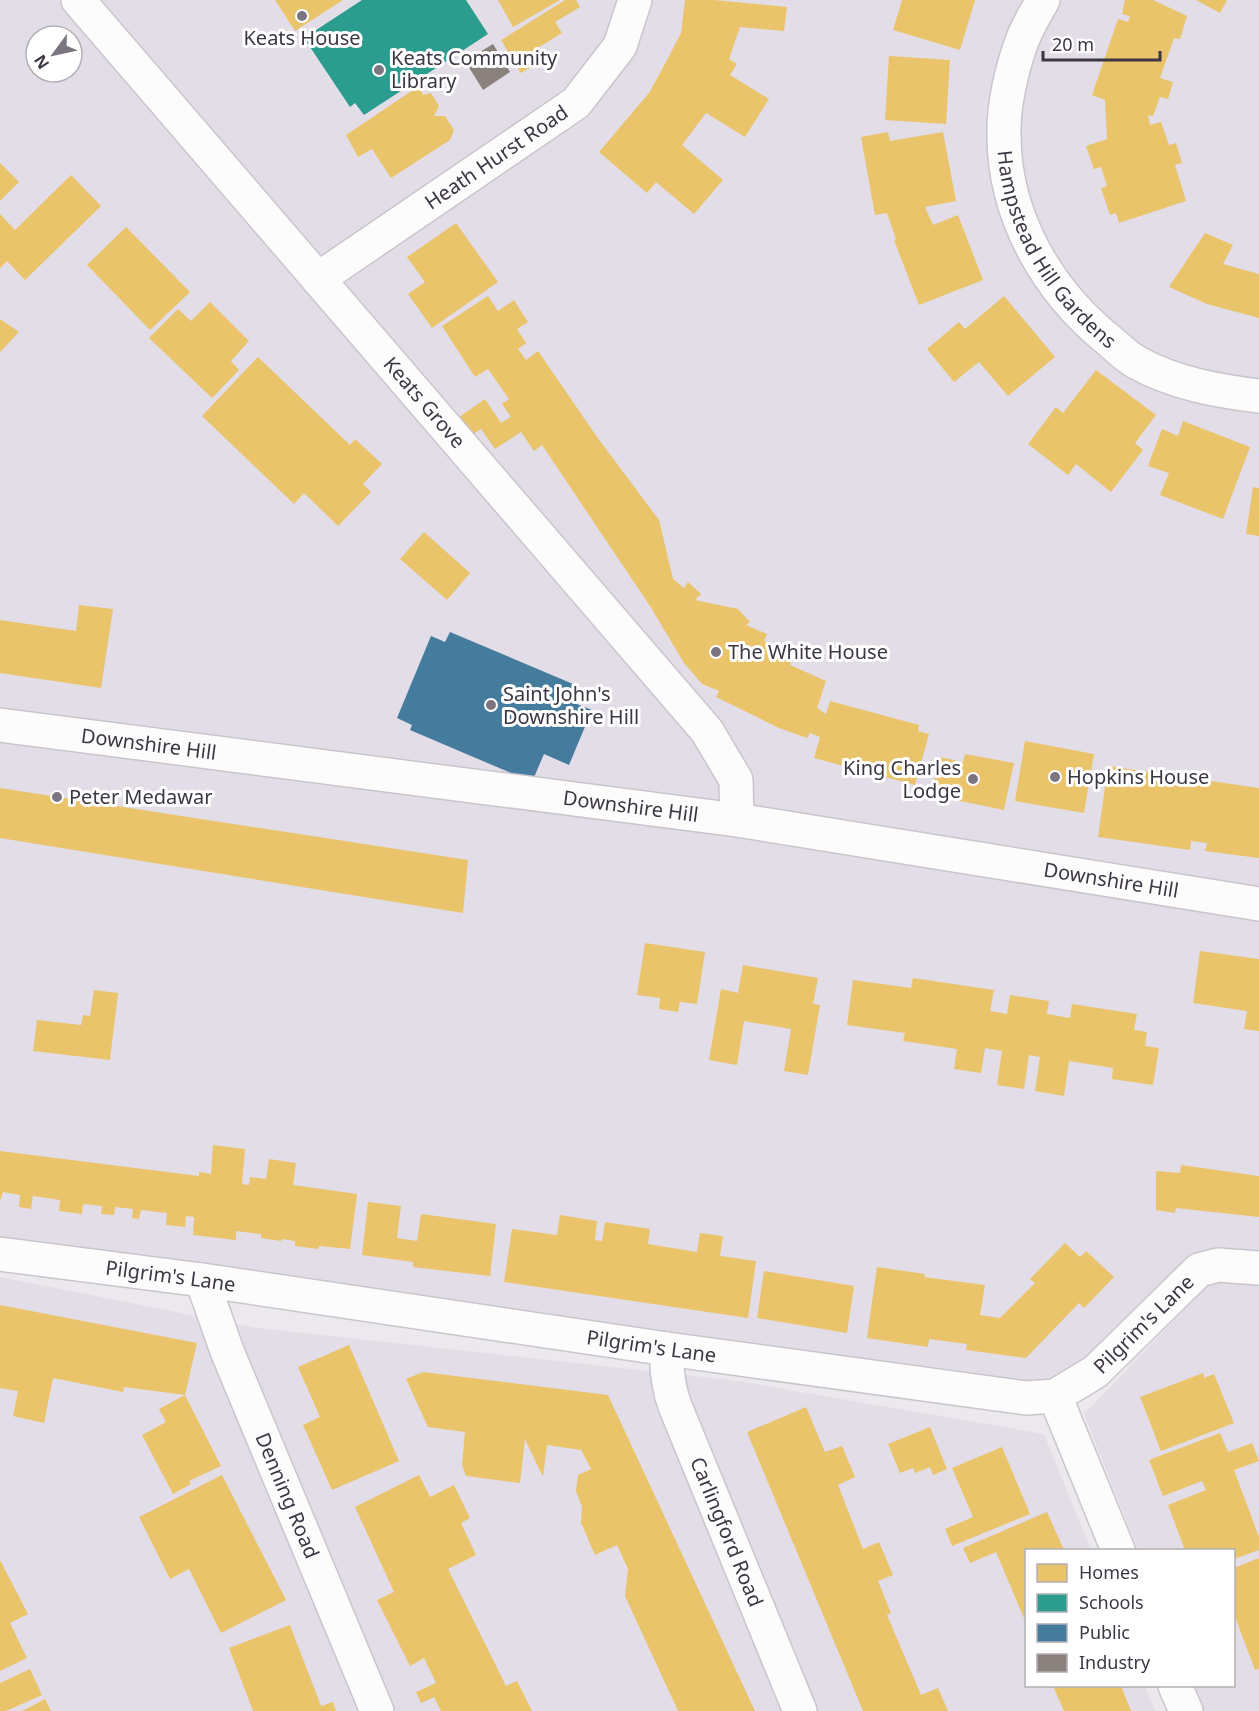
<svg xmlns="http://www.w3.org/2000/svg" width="1259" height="1711" font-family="'Noto Sans',sans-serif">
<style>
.residential{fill:#e3dde8;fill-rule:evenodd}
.homes{fill:#e9c46a}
.schools{fill:#2a9d8f}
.public{fill:#457b9d}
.industry{fill:#8a817c}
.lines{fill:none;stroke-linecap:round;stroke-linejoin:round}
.minor-casing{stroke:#cac5cc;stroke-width:36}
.minor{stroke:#fcfcfc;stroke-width:33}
.poi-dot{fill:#7a757f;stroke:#fff;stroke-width:2}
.labels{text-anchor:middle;stroke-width:6;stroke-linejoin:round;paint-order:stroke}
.poi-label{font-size:20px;fill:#3d3643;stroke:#fff;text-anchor:start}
.street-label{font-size:20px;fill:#3d3643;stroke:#fff}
</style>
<rect width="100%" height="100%" fill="#ece9ee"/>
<g class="residential">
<path d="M0 0H1259V1255L1205 1253 1060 1391 0 1255ZM36 36H72V72H36Z"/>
<path d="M1217 1276 1259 1279V1711H1200L1190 1686H1234V1550H1138L1084 1414Z"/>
<path d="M0 1277 257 1328 732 1380 1044 1434 1091 1550H1026V1686H1145L1155 1711H0Z"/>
</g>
<g class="homes">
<path d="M275 0H343L295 31Z"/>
<path d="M498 0H560L513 27Z"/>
<path d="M565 0H576L580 7 555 22 562 33 531 52 538 62 521 73 501 40Z"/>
<path d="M685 0H714L787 7 784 31 740 27 729 59 737 64 730 75 769 99 745 137 706 113 682 145 723 180 694 214 656 182 647 193 599 152 649 93 666 62 681 33Z"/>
<path d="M902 0H975L960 50 893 30Z"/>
<path d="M1125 0H1153L1187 16 1180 39 1174 38 1160 78 1173 82 1168 99 1160 97 1153 116 1148 115 1150 125 1161 122 1169 145 1176 143 1182 163 1175 165 1186 201 1119 223 1116 213 1110 215 1101 188 1107 186 1101 167 1094 169 1086 146 1107 139 1105 100 1092 95 1118 19 1128 22 1130 16 1122 14Z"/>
<path d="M1196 0H1227L1220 13Z"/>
<path d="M889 56 950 60 946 124 885 120Z"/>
<path d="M419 86 423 95 431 93 439 106 434 116H445L454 130 450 140 391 178 372 149 358 157 346 135Z"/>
<path d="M888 132 890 141 943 132 956 201 925 207 933 225 958 215 983 280 919 305 894 240 896 239 887 213 875 215 861 137Z"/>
<path d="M0 163 19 182 0 201Z"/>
<path d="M71 175 101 206 25 280 7 261 0 268V214L15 230Z"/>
<path d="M456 223 498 282 432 328 408 294 425 282 407 257Z"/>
<path d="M126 227 190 292 150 330 87 265Z"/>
<path d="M1205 233 1233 245 1223 264 1259 274V318L1207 304 1169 287Z"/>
<path d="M488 296 498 311 514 300 528 322 517 329 526 343 518 349 526 360 538 351 597 437 659 520 673 579 684 588 688 582 701 594 695 600 738 609 750 622 746 625 767 634 764 641 794 654 790 665 826 681 817 708 826 714 830 701 919 725 918 731 929 734 915 785 814 758 820 737 810 733 807 738 779 728 716 697 719 691 702 684 684 663 650 606 542 445 534 451 521 432 495 449 481 429 467 438 455 420 485 399 501 423 511 417 502 404 509 399 488 369 475 377 442 326Z"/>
<path d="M1004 296 1055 357 1008 396 979 362 954 382 927 349 959 322 965 329Z"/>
<path d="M210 302 249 341 231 361 239 370 212 398 149 338 178 309 191 321Z"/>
<path d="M0 319 19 332 0 352Z"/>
<path d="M258 357 350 445 355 439 382 464 363 484 371 492 338 526 304 493 294 504 202 416Z"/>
<path d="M1096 370 1156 415 1135 443 1143 450 1111 492 1076 464 1068 475 1028 444 1056 407 1063 413Z"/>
<path d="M1183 421 1250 447 1223 519 1160 495 1169 473 1148 466 1162 429 1178 436Z"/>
<path d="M1253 487 1259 488V536L1246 534Z"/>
<path d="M424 532 470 573 447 600 400 559Z"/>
<path d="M79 605 113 609 101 688 0 673V620L76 631Z"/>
<path d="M1025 741 1094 754 1084 813 1015 801Z"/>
<path d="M965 754 1014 763 1004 810 931 795 939 757 963 762Z"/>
<path d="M1108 766 1259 788V858L1205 851 1207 843 1191 841 1190 850 1098 837Z"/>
<path d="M0 788 468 860 463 913 0 838Z"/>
<path d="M645 943 705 952 697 1004 680 1002 678 1012 659 1009 660 998 637 995Z"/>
<path d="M1200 951 1259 959V1031L1244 1029 1247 1011 1193 1003Z"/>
<path d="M743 965 818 978 813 1004 820 1005 808 1075 784 1071 791 1029 744 1021 737 1065 709 1060 721 989 738 993Z"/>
<path d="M913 978 994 990 990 1011 1007 1014 1010 995 1049 1001 1047 1014 1070 1018 1072 1004 1137 1014 1134 1030 1147 1032 1145 1046 1159 1048 1153 1085 1112 1079 1113 1068 1069 1061 1064 1096 1035 1091 1040 1057 1029 1055 1024 1089 997 1085 1002 1051 985 1048 981 1073 954 1069 957 1049 903 1041 905 1033 847 1025 853 980 911 988Z"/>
<path d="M94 990 118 993 110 1060 33 1051 37 1020 81 1025 83 1015 90 1016Z"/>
<path d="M213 1145 245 1149 242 1184 249 1185 250 1177 266 1179 269 1159 296 1163 293 1185 357 1194 350 1249 319 1246 318 1249 295 1246V1241L282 1239 281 1241 261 1238V1234L236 1231V1240L193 1235 194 1217 186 1216 185 1227 166 1225 167 1213 141 1210 139 1219 132 1218 133 1209 115 1207 114 1215 101 1214 102 1206 83 1204 82 1214 59 1211 60 1200 33 1196 31 1209 19 1207 20 1195 3 1192 0 1201V1151L199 1176V1172L211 1174Z"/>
<path d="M1181 1165 1259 1176V1217L1176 1208 1175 1213 1156 1210V1171L1180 1173Z"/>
<path d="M368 1202 401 1206 397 1238 417 1241 421 1214 496 1224 490 1276 413 1267V1262L362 1255Z"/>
<path d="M560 1215 597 1221 595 1240 602 1241 605 1222 650 1229 648 1244 697 1252 700 1233 723 1236 720 1256 756 1261 748 1318 504 1282 512 1229 557 1235Z"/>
<path d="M1065 1243 1080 1257 1086 1251 1114 1277 1084 1308 1079 1303 1026 1358 966 1350 967 1344 929 1339 928 1347 867 1338 877 1267 925 1274 924 1277 985 1285 980 1315 1000 1318 1035 1283 1030 1279Z"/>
<path d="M764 1271 854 1286 847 1333 757 1318Z"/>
<path d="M0 1305 197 1343 185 1395 124 1387 123 1392 53 1378 44 1423 13 1416 18 1391 0 1388Z"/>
<path d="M349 1345 399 1461 332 1490 303 1425 320 1417 298 1367Z"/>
<path d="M423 1372 608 1395 755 1711H678L625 1596 628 1569 617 1545 595 1555 581 1523 582 1507 576 1491 578 1475 591 1469 581 1450 547 1445 543 1477 525 1439 520 1483 466 1476 462 1465 465 1432 428 1427 406 1379Z"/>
<path d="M1203 1373 1204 1378 1214 1374 1234 1423 1161 1451 1140 1397Z"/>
<path d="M185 1395 221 1466 189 1481 191 1484 173 1494 142 1435 166 1422 159 1409Z"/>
<path d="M806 1407 825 1452 842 1446 855 1477 838 1485 863 1549 879 1542 893 1575 878 1581 891 1613 887 1615 921 1695 938 1688 948 1711H863L747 1432Z"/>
<path d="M930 1427 947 1469 933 1475 930 1467 915 1473 913 1468 900 1473 888 1444Z"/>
<path d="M1220 1433 1228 1452 1252 1443 1259 1461 1234 1470 1259 1537V1550L1234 1559V1550H1185L1168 1505 1206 1490 1202 1481 1163 1496 1149 1460Z"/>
<path d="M1002 1447 1030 1514 952 1546 945 1529 973 1517 952 1468Z"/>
<path d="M222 1475 286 1600 221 1633 189 1569 170 1579 139 1517Z"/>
<path d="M419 1475 430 1497 454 1485 470 1518 461 1523 476 1555 448 1569 506 1686 517 1681 532 1711H441L434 1697 421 1703 416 1692 436 1683 424 1658 410 1666 377 1600 394 1592 355 1507Z"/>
<path d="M1047 1512 1064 1550 1026 1551V1623L996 1552 970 1563 963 1548Z"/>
<path d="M1259 1558V1669L1255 1670 1234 1614V1579L1236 1578 1234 1568Z"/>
<path d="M0 1560 28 1614 10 1623 27 1658 0 1671Z"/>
<path d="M290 1625 321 1706 333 1702 336 1711H253L229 1648Z"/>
<path d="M30 1669 42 1695 6 1711H0V1683Z"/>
<path d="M1053 1686H1121L1131 1711H1064Z"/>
<path d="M45 1699 51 1711H22Z"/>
</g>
<path class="schools" d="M362 0H466L488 34 364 115 355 103 350 107 304 38Z"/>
<path class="public" d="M450 632 573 684 567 700 592 710 569 765 544 754 532 782 410 730 412 725 397 718 431 636 445 642Z"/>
<path class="industry" d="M493 44 510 72 483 90 465 61Z"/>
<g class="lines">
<g class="minor-casing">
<g id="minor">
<path id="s1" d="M78 0 707 731 736 780 737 820"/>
<path id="s2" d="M1043 0C1036 13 1027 27 1022 41 1012 68 1003 106 1004 135 1004 217 1048 292 1111 342 1119 349 1127 357 1136 362 1173 383 1217 391 1259 396"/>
<path id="s3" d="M318 279 576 103 620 46 635 0"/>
<path id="s4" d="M0 725 737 820 1259 904"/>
<path id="s5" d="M0 1254 202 1280 667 1349 1026 1398 1055 1396 1095 1372 1199 1270 1218 1265 1259 1268"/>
<path id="s6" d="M202 1280 227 1351 377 1711"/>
<path id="s7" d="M667 1349C666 1370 668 1387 675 1406L800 1711"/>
<path d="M1055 1396 1118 1550"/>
<path d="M1175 1686 1186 1711"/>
</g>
</g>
<use href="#minor" class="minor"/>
</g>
<g class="poi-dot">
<circle cx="302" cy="16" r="6"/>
<circle cx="379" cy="70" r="6"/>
<circle cx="716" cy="652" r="6"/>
<circle cx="491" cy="705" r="6"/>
<circle cx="1055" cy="777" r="6"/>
<circle cx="973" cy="779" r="6"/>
<circle cx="57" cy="797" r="6"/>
</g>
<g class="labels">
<g class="poi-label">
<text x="302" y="45" text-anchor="middle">Keats House</text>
<text x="391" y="65">Keats Community<tspan x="391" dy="23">Library</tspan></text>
<text x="728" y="659">The White House</text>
<text x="503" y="701">Saint John's<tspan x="503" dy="23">Downshire Hill</tspan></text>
<text x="961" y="775" text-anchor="end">King Charles<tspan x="961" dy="23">Lodge</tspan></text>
<text x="1067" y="784">Hopkins House</text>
<text x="69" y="804">Peter Medawar</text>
</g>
<g class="street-label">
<text dy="7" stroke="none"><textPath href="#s3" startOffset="216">Heath Hurst Road</textPath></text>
<text dy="7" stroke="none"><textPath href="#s2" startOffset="272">Hampstead Hill Gardens</textPath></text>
<text dy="7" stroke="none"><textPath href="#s1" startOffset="531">Keats Grove</textPath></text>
<text dy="7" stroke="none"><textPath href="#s4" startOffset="150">Downshire Hill</textPath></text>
<text dy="7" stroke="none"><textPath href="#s4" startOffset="636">Downshire Hill</textPath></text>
<text dy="7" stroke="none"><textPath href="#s4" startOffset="1122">Downshire Hill</textPath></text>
<text dy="7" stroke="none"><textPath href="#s5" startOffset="172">Pilgrim's Lane</textPath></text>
<text dy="7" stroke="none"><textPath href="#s5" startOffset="1180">Pilgrim's Lane</textPath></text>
<text dy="7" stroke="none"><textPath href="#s5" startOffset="658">Pilgrim's Lane</textPath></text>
<text dy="7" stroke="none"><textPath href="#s6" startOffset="232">Denning Road</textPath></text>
<text dy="7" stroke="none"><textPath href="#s7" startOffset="194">Carlingford Road</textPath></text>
</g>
</g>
<rect x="1025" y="1549" width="210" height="138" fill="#ffffff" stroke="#b1afb4" stroke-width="1.5"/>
<rect x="1037" y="1564" width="30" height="18" fill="#e9c46a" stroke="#b1afb4" stroke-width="1.5"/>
<text x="1079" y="1579" font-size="18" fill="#3d3643">Homes</text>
<rect x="1037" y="1594" width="30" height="18" fill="#2a9d8f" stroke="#b1afb4" stroke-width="1.5"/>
<text x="1079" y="1609" font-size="18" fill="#3d3643">Schools</text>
<rect x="1037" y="1624" width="30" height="18" fill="#457b9d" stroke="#b1afb4" stroke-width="1.5"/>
<text x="1079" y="1639" font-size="18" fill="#3d3643">Public</text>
<rect x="1037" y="1654" width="30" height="18" fill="#8a817c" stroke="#b1afb4" stroke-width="1.5"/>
<text x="1079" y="1669" font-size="18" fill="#3d3643">Industry</text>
<g transform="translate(54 54) rotate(237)"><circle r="28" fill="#ffffff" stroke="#b1afb4" stroke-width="1.5"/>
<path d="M0-4.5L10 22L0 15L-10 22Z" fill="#7a757f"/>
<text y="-9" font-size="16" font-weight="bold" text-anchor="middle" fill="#3d3643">N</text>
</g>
<path d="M1043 51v9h117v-9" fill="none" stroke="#3d3643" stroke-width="3"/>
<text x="1052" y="51" font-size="18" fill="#3d3643" stroke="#ffffff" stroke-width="4.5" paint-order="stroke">20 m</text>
</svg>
